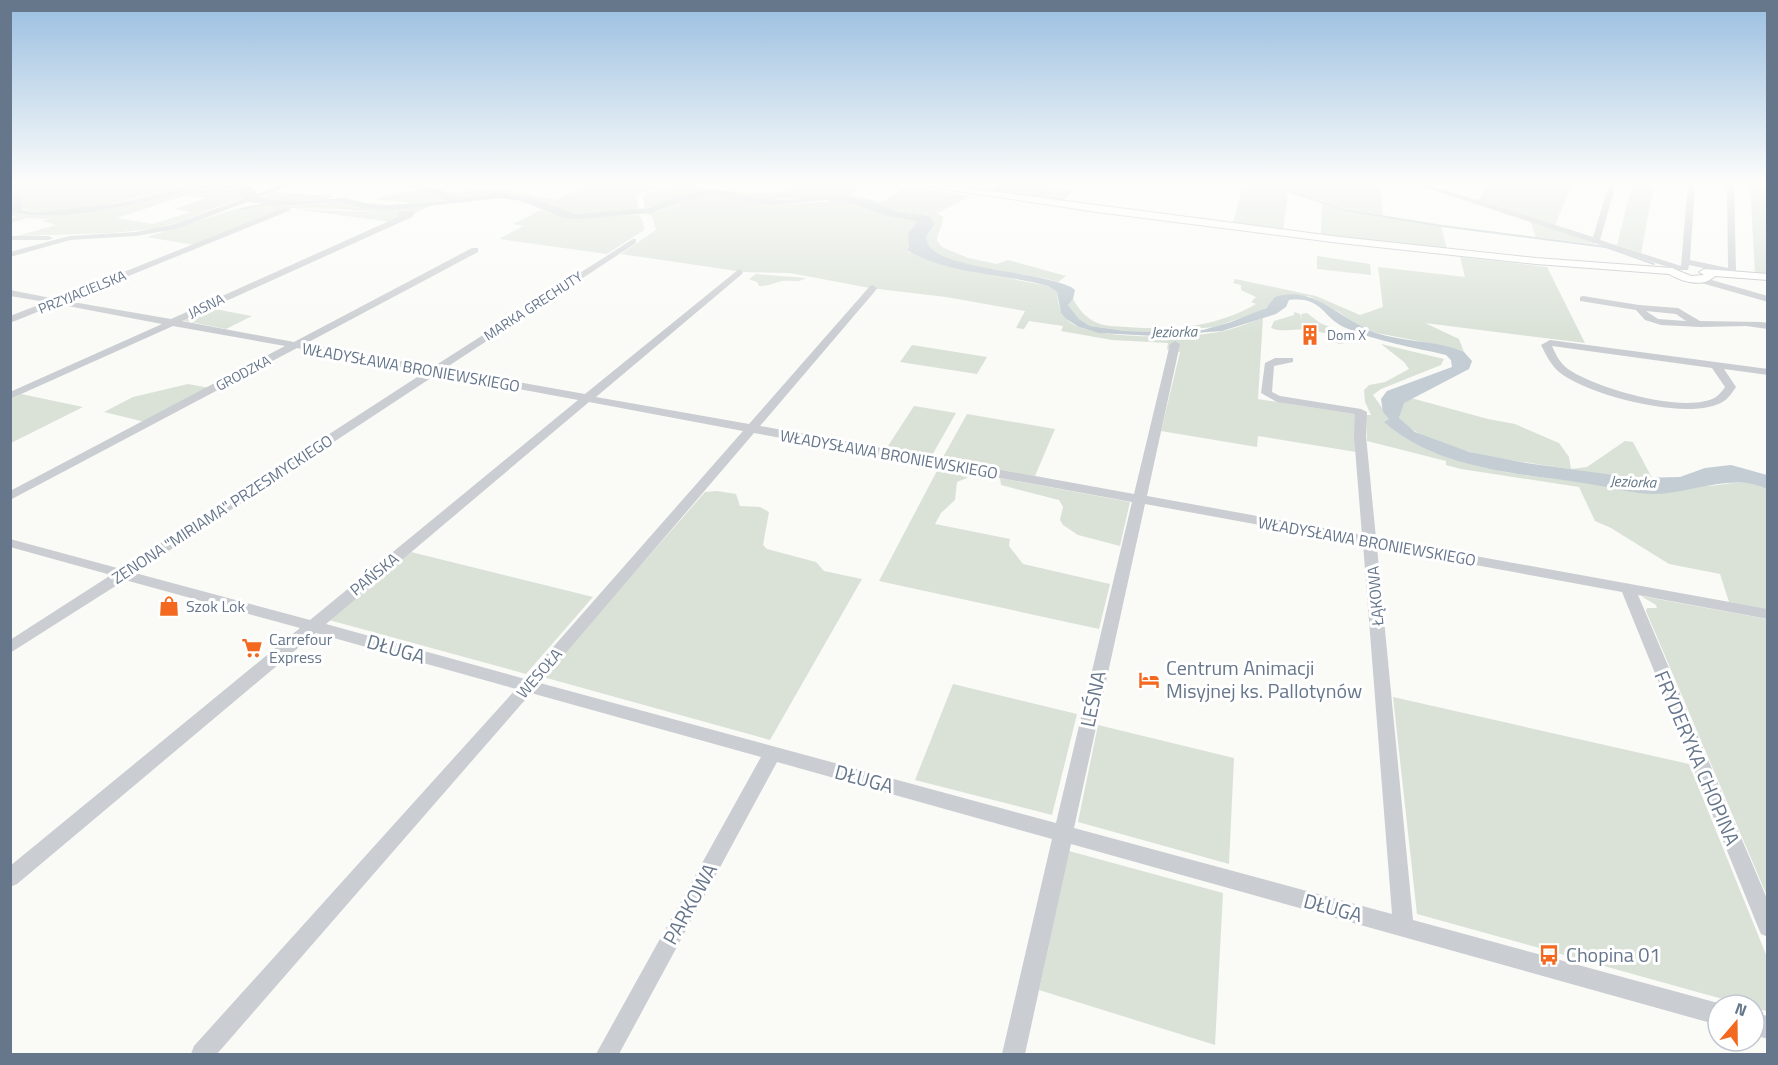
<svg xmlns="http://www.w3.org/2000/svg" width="1778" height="1065" font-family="'Titillium Web',sans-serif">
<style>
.green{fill:#dae2d8;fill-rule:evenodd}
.water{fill:#c3cdd3}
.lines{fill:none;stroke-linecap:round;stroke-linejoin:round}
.stream{stroke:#c3cdd3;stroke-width:2}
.river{fill:#c3cdd3;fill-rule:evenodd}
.major-casing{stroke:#bdc0c5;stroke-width:2}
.minor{fill:#cacdd1;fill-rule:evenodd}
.major{fill:#fff;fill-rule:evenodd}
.labels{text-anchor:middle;stroke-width:6;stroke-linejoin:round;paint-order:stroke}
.far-street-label{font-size:14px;fill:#66768b;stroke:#fff}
.far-poi-label{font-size:14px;fill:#66768b;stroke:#fff;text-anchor:start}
.far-water-label{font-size:15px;font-style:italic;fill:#637786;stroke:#fff}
.street-label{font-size:16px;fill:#66768b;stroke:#fff}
.poi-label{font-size:16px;fill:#66768b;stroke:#fff;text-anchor:start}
.near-street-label{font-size:20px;fill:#66768b;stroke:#fff}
.near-poi-label{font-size:20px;fill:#66768b;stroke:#fff;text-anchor:start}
</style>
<rect width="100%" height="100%" fill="#fafaf7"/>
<g class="green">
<path d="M17 184H214C154 191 96 211 35 213 20 211 21 200 12 190Z"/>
<path d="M398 184H418L447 192 505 190 556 200 589 184 654 186 669 184 638 194 636 198 638 209 634 210 575 214 532 198 501 193 406 205 410 202 376 200C384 196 412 190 419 190Z"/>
<path d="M684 184H688V187L754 193 780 192 793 184H867L850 195 883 202 907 187 971 196 937 213 943 217C943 227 937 232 937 241L942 247 968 258 997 264 1008 260 1066 276 1058 282C1025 271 955 270 932 249 928 246 927 242 926 237L935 224 929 216 898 212 852 198 763 199 713 191 690 194 655 206 645 208 643 196 648 193Z"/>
<path d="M1011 184H1029L1073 191 1061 203 1000 194Z"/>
<path d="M1243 184H1263L1288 193 1283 230 1233 223Z"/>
<path d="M1271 184H1379L1383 215 1343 208Z"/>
<path d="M1489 184H1572L1555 225 1478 201Z"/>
<path d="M1632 184H1654L1641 253 1617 245Z"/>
<path d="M1750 184H1767V274L1755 273Z"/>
<path d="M223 188 235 189 245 199 231 202 178 222 154 229 111 233 17 236 56 225 42 221 49 219 27 218 11 223V219L16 217 11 215 10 211C34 220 58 215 83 211 130 205 176 191 223 188ZM187 195 206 198 175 209 191 212 153 224 117 218Z"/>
<path d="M276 192 334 196C314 206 282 204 261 198Z"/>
<path d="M709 196 773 205 835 201 854 204 887 216 917 221 907 251 946 266 1048 286 1057 292C1058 301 1059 311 1065 318 1084 342 1195 338 1224 331 1237 328 1250 322 1263 318L1258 399 1356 414V452L1258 436 1257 447 1161 431 1180 352 1167 349 1168 343 1112 340 1061 331 1063 326 1029 321 1024 329 1016 328 1025 311 946 297 870 288 790 273 744 272 621 254 656 230 652 216 646 214C668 210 686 198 709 196Z"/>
<path d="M341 202 374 209 430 206 411 215 337 209 292 208 194 245 147 237 236 209 264 205 287 206Z"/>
<path d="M1322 203 1341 210 1441 226 1447 249 1321 235Z"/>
<path d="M295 209 391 213 398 214 399 218 391 222Z"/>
<path d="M541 210 563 218 639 215 643 222 644 230 607 254 499 239 523 226 513 224Z"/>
<path d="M1530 220 1593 240 1595 244 1536 237Z"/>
<path d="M1317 256 1370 264 1371 275 1317 269Z"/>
<path d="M1460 257 1547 267 1585 343 1425 323 1459 339 1464 352 1454 348 1377 333 1357 325 1339 312 1309 296 1273 302 1259 312 1214 327 1160 332 1125 331 1090 326 1079 319 1068 305 1073 299C1078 308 1085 317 1095 322 1105 327 1116 326 1127 327 1173 331 1216 327 1256 304L1251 302 1256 297 1241 290V285L1233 283 1235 279 1316 296 1360 315 1383 307 1378 267 1465 277Z"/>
<path d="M756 274 806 278C799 283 791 280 783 281 774 282 768 287 759 286L757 282 749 279Z"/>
<path d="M209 308 252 316 226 329 181 320Z"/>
<path d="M1294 312 1300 314 1302 320 1301 314 1307 313 1320 323 1343 333 1345 338 1341 342 1347 340V334L1363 340 1339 344 1333 341 1334 335 1315 331 1309 323V327H1305V330C1292 328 1282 333 1271 328L1274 321 1294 315Z"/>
<path d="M1381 344 1444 359 1441 365 1381 389 1373 395 1390 419 1385 422C1456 486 1609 482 1701 486 1726 487 1743 476 1767 489V609L1729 602 1720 574 1669 564 1611 528 1595 521 1579 487 1461 469 1446 465V461L1367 441 1366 415H1371L1365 402 1364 390 1369 385 1385 382 1409 369 1404 362Z"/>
<path d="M912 345 987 357 977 374 900 362Z"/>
<path d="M188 384 210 388 145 422 104 412 133 397Z"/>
<path d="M21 394 83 407 11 443V399Z"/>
<path d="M1411 398 1488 419 1515 424 1559 443 1569 457 1571 469 1587 467 1625 441 1633 442 1652 478 1606 475 1485 456C1459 449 1416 439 1399 418L1403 403Z"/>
<path d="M914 406 956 413 931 457 886 449Z"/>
<path d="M967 414 1055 429 1035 476 942 459Z"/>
<path d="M939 467 970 473 967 478 957 482 955 500 941 513 935 524 1010 539 1009 546 1023 564 1110 584 1099 629 879 581Z"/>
<path d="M1000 478 1130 502 1120 546 1078 535 1063 525 1060 520 1063 507 1059 500 1001 485Z"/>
<path d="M717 491 736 494 740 506 760 507 769 512 763 545 767 549 816 562 824 571 862 579 770 740 543 677 705 492Z"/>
<path d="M411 552 593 597 526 674 329 620Z"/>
<path d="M1641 596 1767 619V896L1646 611 1647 608H1657L1656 605Z"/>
<path d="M953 684 1077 714 1052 815 915 780Z"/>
<path d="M1393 697 1689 764 1767 957V1011L1754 1008V1005H1744L1417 914Z"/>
<path d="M1098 725 1234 758 1229 864 1078 822Z"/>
<path d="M1069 851 1223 893 1215 1045 1039 990Z"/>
</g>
<path class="water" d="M10 184H17L12 190 21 201 23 210 35 213 119 203 184 188 245 184 251 186 261 197 270 200 298 202 345 198 370 204 389 205 436 202 501 193 532 198 575 214 649 208 673 198 702 191H723L754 198 784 200 838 196 869 201 898 212 929 216 935 224 926 237C927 241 928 246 932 249 956 270 1035 271 1071 287L1075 290 1073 299 1068 305 1079 319 1090 326 1125 331 1160 332 1203 330 1231 322 1266 308 1275 297C1315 284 1341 321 1376 333 1402 341 1429 341 1454 348L1464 352 1472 361 1469 369 1404 403 1399 418 1415 432 1469 452 1526 463 1635 478 1680 477 1705 468 1731 465 1767 475V489C1734 472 1691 493 1655 494 1632 494 1606 486 1583 483 1515 473 1438 469 1384 422L1389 419 1383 412 1381 399 1387 391 1452 367 1451 360 1446 355C1413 347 1378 342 1346 328 1322 318 1323 296 1289 300L1286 307 1276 314 1222 331 1155 336 1099 333 1079 327 1066 319 1061 313 1057 292 1048 286C1002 273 949 275 907 250L909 247 908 233 916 224V221L887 216 854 204 825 200 773 205 709 196 684 201 651 213 580 219 563 218 521 201 501 198 391 210 362 208 341 202 277 206 250 202 242 197 235 189C209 183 182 193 157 199 119 207 46 224 11 211Z"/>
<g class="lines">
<g class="stream">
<path d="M1266 184 1345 210 1442 226 1606 247 1654 264"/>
<path d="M241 209 267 204"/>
</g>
<path class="river" d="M407 184H423L462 200 456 203 452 202Z"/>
<g class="major-casing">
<path id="major" d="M911 184H935L1340 237 1536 258 1672 268 1691 276 1704 275 1699 272 1704 269 1768 274V280L1715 276C1703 288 1682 282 1669 274L1536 264 1340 243 1097 212Z"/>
</g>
<g class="minor">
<path d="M284 184H294L176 229 136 236 70 240 10 257V252L69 236 136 232 171 225Z"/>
<path d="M1002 184H1010L995 197H989V193Z"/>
<path d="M1415 184H1426L1593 237 1609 184H1616L1600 240 1681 266 1688 184H1695L1690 260 1728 268 1727 184H1734L1736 271 1732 274 1689 265 1688 270H1677Z"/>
<path d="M284 208 291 210 67 301 171 319 398 217 397 212 411 211 415 213 412 217 182 321 294 342 472 248H478V252L305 344 433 367 633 239H636V243L444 369 585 394 739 269 743 272 742 274 596 397 749 424 870 286 873 285 877 288 876 290 760 426 1134 494 1170 344 1175 341 1180 344 1147 496 1362 535 1354 436 1355 414 1277 402 1261 393 1265 363 1275 358H1293V362L1274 366 1272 392 1280 396 1361 409 1367 412 1366 436 1376 538 1768 609V619L1638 595 1768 901V937L1761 934 1758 927 1622 592 1377 547 1413 920 1718 1003 1723 1005H1718V1025L1071 844 1025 1054H1002L1052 839 777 762 619 1054H596L761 757 531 693 217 1054H191L194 1046 516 689 316 633 17 884 10 887V866L300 628 125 580 10 653V640L111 575 10 547V539L121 569 425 372 297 348 10 500V491L285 346 173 326 10 399V392L162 324 57 304 10 323V316L46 302 10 296V290L56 299ZM437 374 578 400 310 620 135 573ZM589 402 743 431 525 679 326 624ZM754 433 1132 502 1056 823 540 683ZM1145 504 1363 544 1392 914 1074 828Z"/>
<path d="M10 236H49L53 238 49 240H10Z"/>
<path d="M1701 277 1768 296V302L1698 282 1697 280Z"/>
<path d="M1583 296 1639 305 1678 308 1700 321 1761 322 1768 323V329L1746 326 1700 327 1661 325 1645 320 1636 310 1580 301V297ZM1646 311 1676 314 1686 321 1658 319Z"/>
<path d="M1550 340 1768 369V375L1724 369 1736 387C1733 391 1729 398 1724 401 1692 423 1587 395 1559 372 1551 365 1546 355 1541 345ZM1552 346 1712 368 1725 387C1723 390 1719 395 1716 397 1686 415 1595 388 1568 369 1560 363 1556 355 1552 346Z"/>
<path d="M1754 1013 1768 1016V1039L1754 1035Z"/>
</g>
<use href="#major" class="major"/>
</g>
<linearGradient id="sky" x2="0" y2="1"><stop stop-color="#99bee0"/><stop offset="0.55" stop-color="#fdfdfb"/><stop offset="1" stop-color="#fdfdfb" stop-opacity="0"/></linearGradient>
<rect width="1778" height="333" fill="url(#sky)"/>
<defs>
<g id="building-bare" transform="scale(1.62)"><path d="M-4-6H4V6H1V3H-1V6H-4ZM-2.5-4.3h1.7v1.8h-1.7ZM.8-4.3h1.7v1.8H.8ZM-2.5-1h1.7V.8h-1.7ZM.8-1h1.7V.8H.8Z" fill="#f2691f" stroke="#fff" stroke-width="2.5" paint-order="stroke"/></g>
<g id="shop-bare" transform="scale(1.62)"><path d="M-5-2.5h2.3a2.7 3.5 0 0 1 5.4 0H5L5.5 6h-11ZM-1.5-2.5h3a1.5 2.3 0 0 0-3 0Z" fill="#f2691f" stroke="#fff" stroke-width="2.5" paint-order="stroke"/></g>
<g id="supermarket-bare" transform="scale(1.62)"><path d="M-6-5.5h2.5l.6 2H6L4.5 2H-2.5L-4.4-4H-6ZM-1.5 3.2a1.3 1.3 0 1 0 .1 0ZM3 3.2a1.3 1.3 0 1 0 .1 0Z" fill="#f2691f" stroke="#fff" stroke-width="2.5" paint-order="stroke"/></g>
<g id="hotel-bare" transform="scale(1.62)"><path d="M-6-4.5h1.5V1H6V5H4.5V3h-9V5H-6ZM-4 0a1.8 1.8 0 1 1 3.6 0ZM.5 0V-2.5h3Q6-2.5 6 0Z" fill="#f2691f" stroke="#fff" stroke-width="2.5" paint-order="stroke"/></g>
<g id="bus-bare" transform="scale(1.62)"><path d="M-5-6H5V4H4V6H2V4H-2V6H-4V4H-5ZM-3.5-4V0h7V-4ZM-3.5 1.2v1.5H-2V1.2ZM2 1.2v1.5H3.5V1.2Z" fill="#f2691f" stroke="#fff" stroke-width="2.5" paint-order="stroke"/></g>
</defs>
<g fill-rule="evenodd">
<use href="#building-bare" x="1310" y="335"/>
<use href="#shop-bare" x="169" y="606"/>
<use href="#supermarket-bare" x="252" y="648"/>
<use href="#hotel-bare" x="1149" y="680"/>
<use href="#bus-bare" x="1549" y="955"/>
</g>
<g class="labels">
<g class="far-street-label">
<text transform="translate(82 292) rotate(-22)" y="5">PRZYJACIELSKA</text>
<text transform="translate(206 306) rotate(-25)" y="5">JASNA</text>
<text transform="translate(533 306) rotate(-33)" y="5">MARKA GRECHUTY</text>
<text transform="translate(243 373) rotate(-28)" y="5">GRODZKA</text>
</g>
<g class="far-poi-label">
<text x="1327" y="340">Dom X</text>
</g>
<g class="far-water-label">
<text transform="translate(1174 332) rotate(-1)" y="5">Jeziorka</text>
<text transform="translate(1633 482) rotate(2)" y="5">Jeziorka</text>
</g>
<g class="street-label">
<text transform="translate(411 367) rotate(10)" y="6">WŁADYSŁAWA BRONIEWSKIEGO</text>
<text transform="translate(889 454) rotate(10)" y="6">WŁADYSŁAWA BRONIEWSKIEGO</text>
<text transform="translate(222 509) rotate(-33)" y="6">ZENONA "MIRIAMA" PRZESMYCKIEGO</text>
<text transform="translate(1367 541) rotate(10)" y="6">WŁADYSŁAWA BRONIEWSKIEGO</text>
<text transform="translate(374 574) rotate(-39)" y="6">PAŃSKA</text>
<text transform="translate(1375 596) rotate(-95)" y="6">ŁĄKOWA</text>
<text transform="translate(539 673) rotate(-49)" y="6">WESOŁA</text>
</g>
<g class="poi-label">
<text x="186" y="612">Szok Lok</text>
<text x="269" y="645">Carrefour<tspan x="269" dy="18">Express</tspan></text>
</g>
<g class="near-street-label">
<text transform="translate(396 649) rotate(16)" y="7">DŁUGA</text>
<text transform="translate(1093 699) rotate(-78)" y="7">LEŚNA</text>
<text transform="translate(1697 758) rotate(67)" y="7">FRYDERYKA CHOPINA</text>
<text transform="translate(864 779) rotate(15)" y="7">DŁUGA</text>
<text transform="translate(690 904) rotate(-61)" y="7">PARKOWA</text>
<text transform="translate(1333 908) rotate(15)" y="7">DŁUGA</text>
</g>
<g class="near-poi-label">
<text x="1166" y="675">Centrum Animacji<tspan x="1166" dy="23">Misyjnej ks. Pallotynów</tspan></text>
<text x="1566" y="962">Chopina 01</text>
</g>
</g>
<rect width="1778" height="1065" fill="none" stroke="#66768b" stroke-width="24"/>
<g transform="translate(1736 1023) rotate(20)"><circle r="28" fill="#ffffff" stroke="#c2c8d1" stroke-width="1.5"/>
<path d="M0-4.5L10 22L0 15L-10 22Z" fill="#f2691f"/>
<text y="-9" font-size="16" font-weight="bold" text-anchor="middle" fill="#66768b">N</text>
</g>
</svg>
